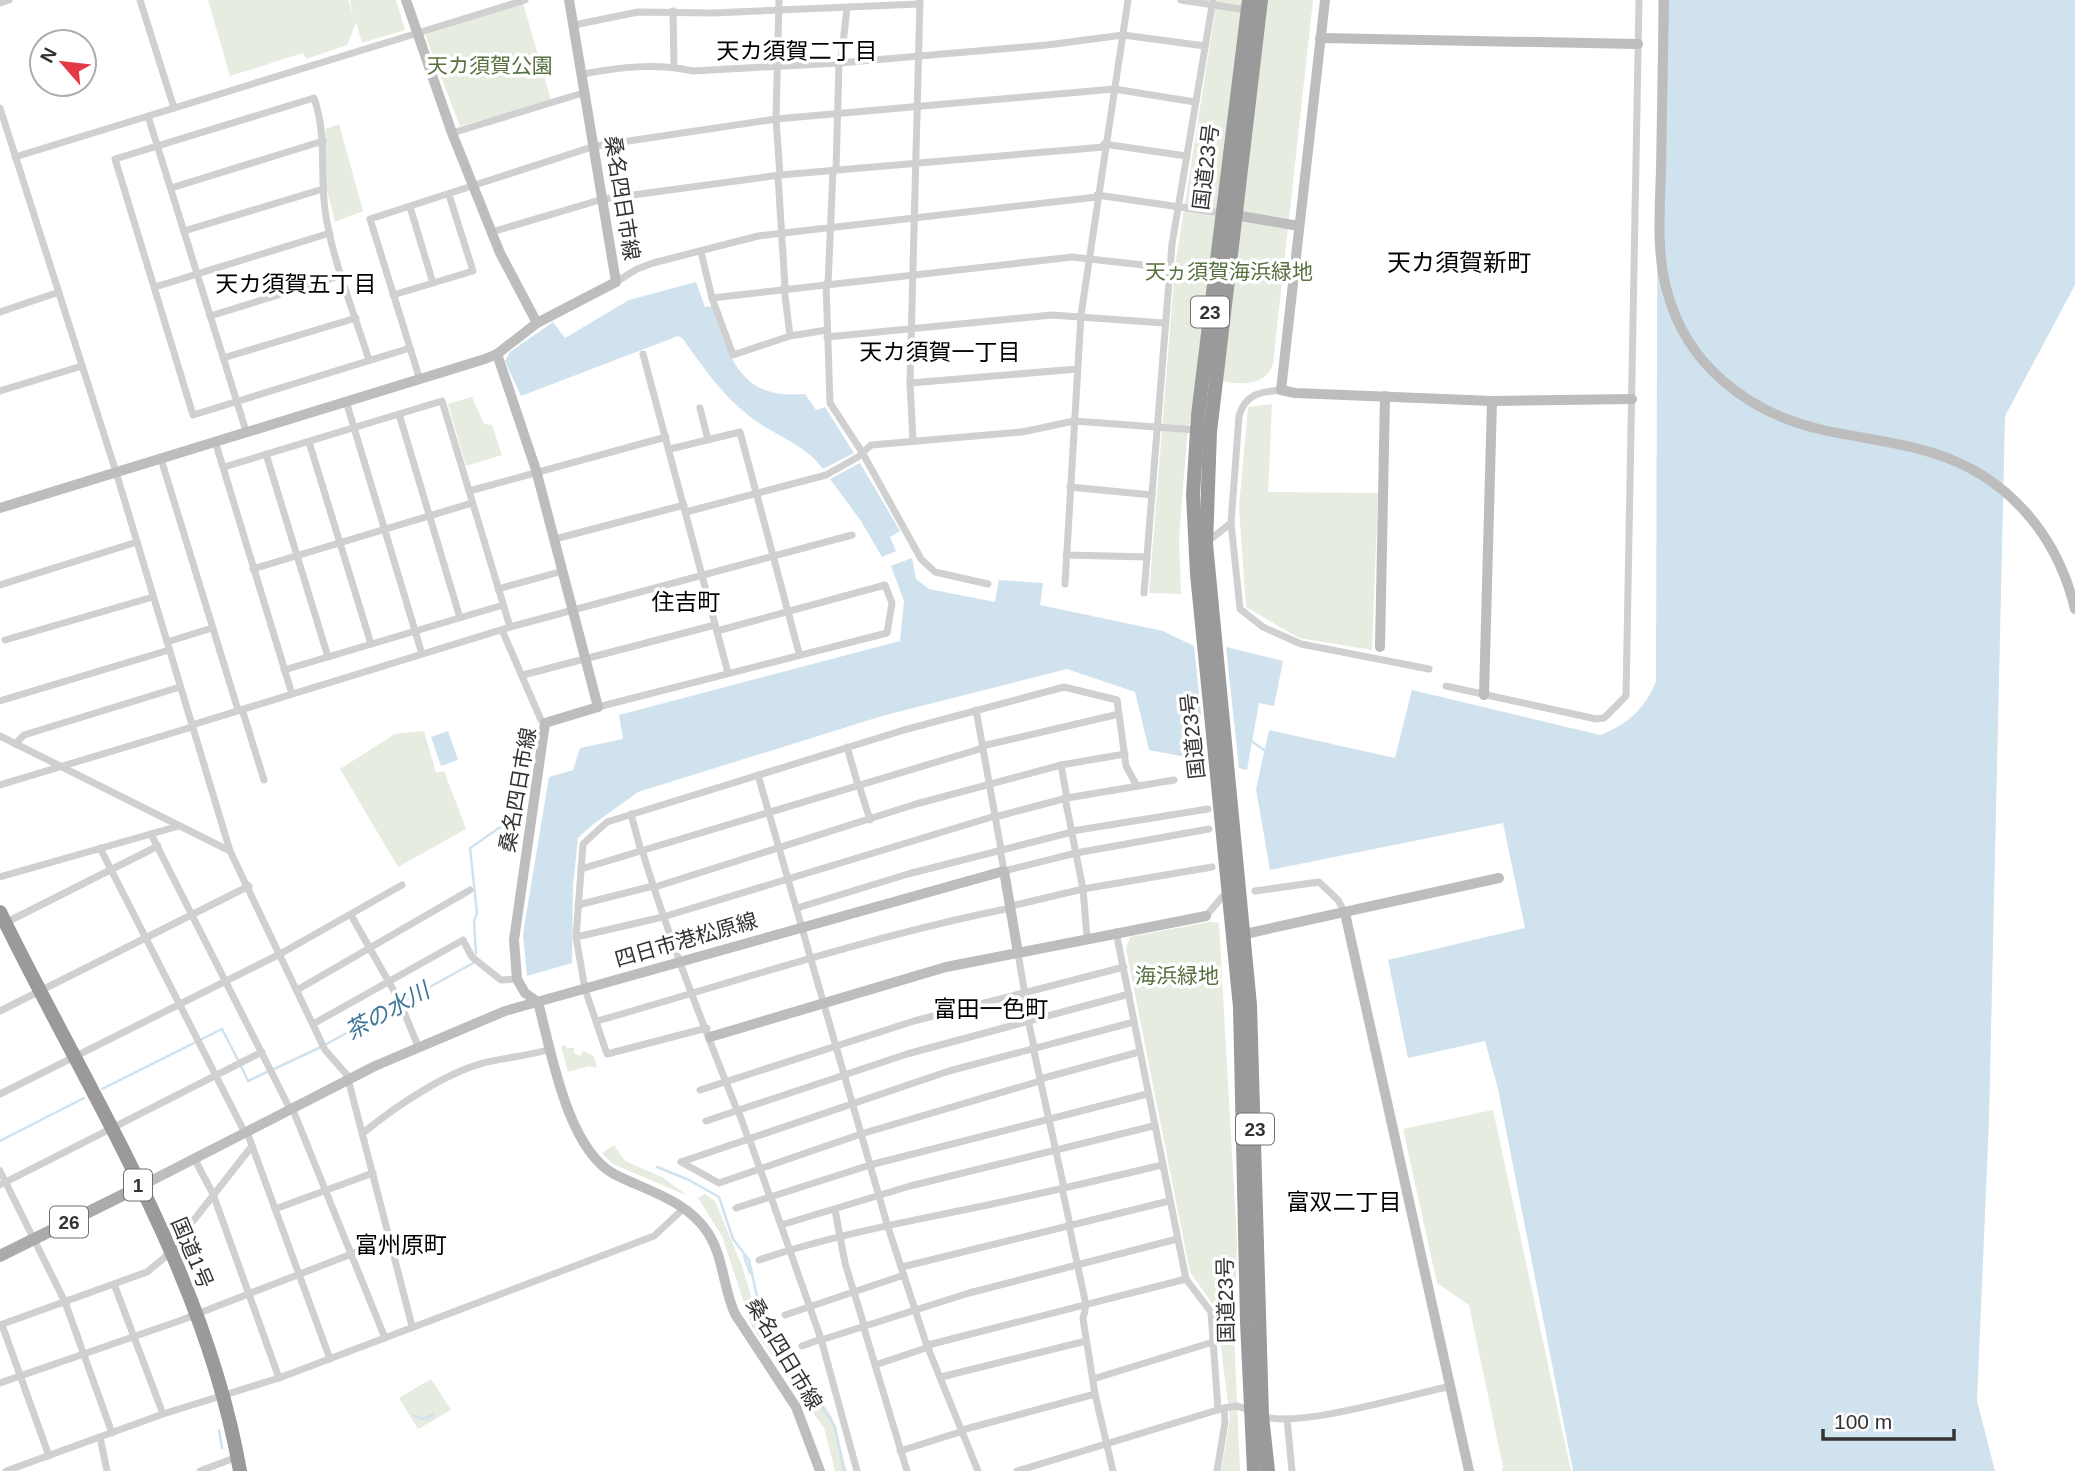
<svg xmlns="http://www.w3.org/2000/svg" width="2075" height="1471" font-family="Arial,'Noto Sans JP',sans-serif">
<style>
.green{fill:#e6ecdf}
.water{fill:#cfe2ee}
.lines{fill:none;stroke-linecap:round;stroke-linejoin:round}
.stream{stroke:#cfe2ee;stroke-width:2.5}
.street{stroke:#d0d0d0;stroke-width:7}
.secondary{stroke:#bdbdbd;stroke-width:10}
.primary{stroke:#ababab;stroke-width:12}
.highway{stroke:#9a9a9a;stroke-width:14}
.labels{text-anchor:middle;stroke-width:7;stroke-linejoin:round;paint-order:stroke}
.shield{fill:#fff;stroke:#707070;stroke-width:2}
.shield-label{font-size:19px;font-weight:bold;fill:#333}
.park-label{font-size:21px;fill:#56703f;stroke:#fff}
.street-label{font-size:21px;fill:#333;stroke:#fff}
.neighbourhood-label{font-size:23px;fill:#000;stroke:#fff}
.water-label{font-size:23px;font-style:italic;fill:#3f7597;stroke:#fff}
.quarter-label{font-size:24px;fill:#000;stroke:#fff}
</style>
<rect width="100%" height="100%" fill="#fff"/>
<g class="green">
<path d="M208 0H348L353 14 350 0H396L405 30 362 43 356 22 347 45 306 59 303 53 230 76Z"/>
<path d="M1217 0H1313L1273 364C1263 394 1222 381 1197 377L1187 439 1179 538 1181 594 1149 593 1175 266Z"/>
<path d="M523 3 551 100 460 126 425 35Z"/>
<path d="M339 124 363 211 335 222 326 186 325 129Z"/>
<path d="M472 397 484 424 492 425 502 455 466 466 448 404Z"/>
<path d="M1272 404 1268 492 1378 493 1372 650 1299 638 1246 607 1239 507 1248 407Z"/>
<path d="M424 731 436 773 444 771 466 829 398 867 340 769 395 734Z"/>
<path d="M1209 922 1219 923 1237 1242 1234 1332 1240 1471H1221L1230 1419 1216 1309 1190 1272 1126 949 1130 937Z"/>
<path d="M565 1045 567 1048H574V1053L580 1056 584 1051 594 1056 597 1068 589 1066 568 1072 561 1046Z"/>
<path d="M1493 1110 1571 1471H1501L1503 1467 1469 1305 1437 1283 1403 1129Z"/>
<path d="M614 1145 625 1161 662 1177 688 1196 613 1164 602 1153Z"/>
<path d="M705 1194 715 1201 742 1266 754 1306 771 1337 796 1361 832 1417 847 1471H835L824 1428 752 1327 722 1236 698 1198Z"/>
<path d="M431 1379 451 1410 418 1429 399 1398Z"/>
</g>
<g class="water">
<path d="M1658 0H2075V285L2005 416 1989 1120 1977 1401 1995 1471H1573L1498 1089 1485 1041 1408 1058 1388 960 1525 928 1503 823 1270 870 1256 789 1269 730 1395 758 1412 690 1600 735C1627 725 1646 708 1656 681Z"/>
<path d="M696 282 705 307 712 306C730 359 740 400 805 394L816 410 825 407 854 453 823 469C805 444 773 435 749 416 721 394 703 367 683 339L678 336 521 396 505 361 510 352 553 322 565 338 629 300Z"/>
<path d="M860 463 900 531 890 537 896 551 882 557 861 521 830 479Z"/>
<path d="M912 558 916 579 929 589 995 602 999 580 1043 583 1040 605 1163 631 1194 646 1206 761 1149 750 1135 692 1067 669 882 716 638 792 591 826 578 838 573 886 572 963 527 976 523 934 549 777 573 770 580 748 623 739 619 715 900 641 904 601 891 566Z"/>
<path d="M1226 647 1283 661 1274 706 1259 703 1247 770 1239 768Z"/>
<path d="M448 731 458 760 441 766 431 737Z"/>
</g>
<g class="lines">
<g class="stream">
<path d="M1250 740 1264 750"/>
<path d="M476 954 474 921 477 913 470 848C488 838 502 820 522 821"/>
<path d="M200 1040 222 1029 238 1060"/>
<path d="M241 1066 248 1081 267 1072"/>
<path d="M274 1069 323 1046 475 962"/>
<path d="M102 1089 194 1043"/>
<path d="M0 1141 84 1098"/>
<path d="M657 1167 689 1180 719 1197 733 1239 749 1260 758 1301 777 1334 799 1359 812 1391 835 1427 844 1471"/>
<path d="M744 1256 750 1273"/>
<path d="M414 1416 423 1419 433 1415"/>
<path d="M219 1430 222 1448"/>
</g>
<g class="street">
<path d="M140 0 174 108"/>
<path d="M779 0 776 119 780 175"/>
<path d="M1181 0 1247 10"/>
<path d="M0 3 9 0"/>
<path d="M673 11 674 66"/>
<path d="M574 25 638 12 713 13 919 4"/>
<path d="M841 61 847 8"/>
<path d="M583 74C621 67 655 63 693 71L839 63 1047 45 1123 35 1205 46"/>
<path d="M0 108 116 472 230 851 325 1050 347 1075 412 1326"/>
<path d="M148 116 246 431"/>
<path d="M452 133 586 92"/>
<path d="M1104 144 1186 156"/>
<path d="M15 157 525 0"/>
<path d="M836 170 839 63"/>
<path d="M778 176 785 287"/>
<path d="M171 188 323 141"/>
<path d="M1097 195 1221 213"/>
<path d="M410 207 433 283"/>
<path d="M184 231 323 189"/>
<path d="M492 232 603 199 780 175 1104 147"/>
<path d="M701 252 712 298 733 355 790 336"/>
<path d="M616 282 637 269 653 263 758 236 1097 197"/>
<path d="M826 284 830 403 862 452 921 559 935 572 988 584"/>
<path d="M828 284 833 170"/>
<path d="M155 287 330 233"/>
<path d="M784 287 790 336 827 330"/>
<path d="M393 295 473 271 449 195"/>
<path d="M712 298 1072 257 1169 268"/>
<path d="M0 312 59 292"/>
<path d="M210 316 343 275"/>
<path d="M827 337 1052 315 1164 323"/>
<path d="M643 354 728 673"/>
<path d="M223 358 356 318"/>
<path d="M369 360C354 312 332 260 325 210 320 172 327 135 314 98L115 159 193 415 410 348"/>
<path d="M420 380 370 219 595 146 776 119 1114 89 1195 102"/>
<path d="M910 383 1077 369"/>
<path d="M1281 390C1260 392 1245 394 1239 416L1231 523 1240 609 1263 627 1301 644 1429 669"/>
<path d="M0 391 82 366"/>
<path d="M346 401 422 654"/>
<path d="M700 408 708 440"/>
<path d="M399 414 460 618"/>
<path d="M215 441 292 694"/>
<path d="M913 441 910 383 920 0"/>
<path d="M309 442 371 644"/>
<path d="M670 449 740 432 799 653"/>
<path d="M266 454 328 657"/>
<path d="M161 459 238 710"/>
<path d="M224 467 442 401 510 627"/>
<path d="M1070 487 1152 495"/>
<path d="M469 491 666 437"/>
<path d="M686 512 826 475 858 457 871 445 1022 432 1074 421 1197 430"/>
<path d="M555 539 684 505"/>
<path d="M1207 542 1231 523"/>
<path d="M1066 555 1147 557"/>
<path d="M253 569 472 503"/>
<path d="M1065 584 1081 315 1128 0"/>
<path d="M0 585 137 542"/>
<path d="M498 589 563 571"/>
<path d="M1144 593 1172 244 1213 0"/>
<path d="M502 630 541 720 545 723"/>
<path d="M5 640 153 597"/>
<path d="M167 642 212 628"/>
<path d="M284 670 503 605"/>
<path d="M523 675 715 625"/>
<path d="M1446 686 1596 719 1604 718 1626 696 1639 0"/>
<path d="M0 701 169 650"/>
<path d="M598 707 887 633 892 603 885 585 717 631"/>
<path d="M242 709 264 780"/>
<path d="M976 710 1001 849"/>
<path d="M192 725 510 627 852 535"/>
<path d="M0 736 230 851"/>
<path d="M15 744 24 735 180 687"/>
<path d="M982 746 1119 714"/>
<path d="M847 747 858 785"/>
<path d="M1061 765 1067 798 1174 780"/>
<path d="M758 775 887 1224 926 1343 978 1471"/>
<path d="M0 785 192 727"/>
<path d="M859 785 870 820"/>
<path d="M1065 798 1083 889 1087 937"/>
<path d="M631 814 641 851"/>
<path d="M995 817 1067 798"/>
<path d="M1072 831 1208 809"/>
<path d="M151 834 291 1111"/>
<path d="M100 848 245 1133"/>
<path d="M1000 849 1004 871 1076 853 1209 829"/>
<path d="M642 850C669 939 703 1024 737 1110"/>
<path d="M581 869 983 748"/>
<path d="M0 877 179 826"/>
<path d="M655 887 916 804 1061 765 1125 754"/>
<path d="M1255 891 1319 882 1338 900 1345 913"/>
<path d="M578 905 653 886"/>
<path d="M1011 906 1083 889 1212 867"/>
<path d="M797 908 908 874 1072 832"/>
<path d="M351 915 399 1000 418 1046"/>
<path d="M1206 916 1222 897"/>
<path d="M5 923 158 846"/>
<path d="M1116 932 1186 1279 1211 1312 1218 1410"/>
<path d="M576 937 663 917 995 816"/>
<path d="M1018 953 1029 1019"/>
<path d="M297 990 470 890"/>
<path d="M0 1011 249 886"/>
<path d="M1028 1020 1034 1047"/>
<path d="M597 1021C735 982 870 936 1011 908"/>
<path d="M313 1024 463 940 472 957 501 980 517 979"/>
<path d="M707 1028 607 1054 585 989 576 937 583 844 607 822 904 730 1064 687 1117 700 1126 766 1137 786"/>
<path d="M1033 1047 1064 1188"/>
<path d="M1040 1079 1139 1052"/>
<path d="M700 1090 914 1021 1124 967"/>
<path d="M0 1094 280 954 402 885"/>
<path d="M293 1110 385 1338"/>
<path d="M738 1110 748 1138"/>
<path d="M706 1121 907 1054 1129 994"/>
<path d="M247 1132 330 1359"/>
<path d="M363 1133C396 1106 450 1069 492 1061 512 1057 531 1055 551 1049"/>
<path d="M749 1138 770 1197"/>
<path d="M194 1158 213 1194 279 1378"/>
<path d="M681 1162 949 1071 1134 1022"/>
<path d="M681 1162 719 1183 861 1134 1040 1081"/>
<path d="M0 1171 65 1302 112 1433"/>
<path d="M0 1185 262 1052"/>
<path d="M1062 1188 1070 1225"/>
<path d="M771 1197 821 1339 857 1471"/>
<path d="M736 1208 870 1165 1147 1094"/>
<path d="M275 1209 373 1173"/>
<path d="M835 1210 845 1263 864 1325"/>
<path d="M781 1225 910 1186 1153 1126"/>
<path d="M1069 1225 1086 1305 1083 1319 1095 1394 1113 1471"/>
<path d="M759 1260C829 1236 901 1223 973 1208 1036 1195 1099 1180 1162 1165"/>
<path d="M902 1267 1169 1201"/>
<path d="M114 1284 163 1414"/>
<path d="M785 1315 904 1275"/>
<path d="M0 1325 147 1272 164 1258 252 1146"/>
<path d="M2 1325 49 1456"/>
<path d="M863 1325 907 1471"/>
<path d="M821 1340 969 1293 1177 1239"/>
<path d="M928 1345 1186 1279"/>
<path d="M802 1346 821 1339"/>
<path d="M875 1365 929 1347"/>
<path d="M941 1377 1086 1341"/>
<path d="M1093 1379 1213 1342"/>
<path d="M0 1383 179 1321 390 1239"/>
<path d="M1262 1416C1296 1429 1410 1395 1451 1386"/>
<path d="M1287 1419 1292 1471"/>
<path d="M962 1430 1095 1394"/>
<path d="M100 1437 107 1471"/>
<path d="M900 1451 963 1431"/>
<path d="M6 1471 163 1414 279 1378 654 1236 683 1209"/>
<path d="M200 1471 237 1457"/>
<path d="M1017 1471 1224 1408 1236 1406 1251 1410"/>
<path d="M1217 1471 1225 1422 1224 1408"/>
</g>
<g class="secondary">
<path d="M406 0 452 133 500 253 537 323"/>
<path d="M1325 0 1281 390 1295 393 1492 401 1632 399"/>
<path d="M1664 0C1663 56 1662 113 1661 169 1660 209 1656 252 1667 291 1686 364 1747 412 1819 429 1857 438 1896 441 1933 453 2008 476 2057 535 2075 609"/>
<path d="M1320 38 1638 44"/>
<path d="M1229 214 1299 226"/>
<path d="M497 354 536 470 598 707 545 723 514 940 517 979 525 993 538 1002C551 1051 567 1148 614 1174 647 1191 687 1200 708 1233 724 1258 723 1288 735 1314L796 1407 820 1471"/>
<path d="M0 508 485 359 497 354 537 323 616 282 569 0"/>
<path d="M1380 647 1385 396"/>
<path d="M1484 695 1492 401"/>
<path d="M1345 913 1469 1471"/>
<path d="M1245 934 1499 878"/>
<path d="M710 1037 946 967 1018 953"/>
<path d="M139 1187 375 1066 505 1011 1004 871 1018 953 1206 916"/>
</g>
<path class="primary" d="M0 1256 139 1187"/>
<g class="highway">
<path d="M1249 0 1198 415 1193 495 1197 574 1240 1007 1247 1322 1254 1471"/>
<path d="M1261 0 1210 432 1206 544 1250 1005 1262 1416 1268 1471"/>
<path d="M0 912C88 1093 205 1270 240 1471"/>
</g>
</g>
<g class="labels">
<g class="shield">
<rect x="1191" y="296.5" width="38" height="31" rx="5"/>
<rect x="1236" y="1113.5" width="38" height="31" rx="5"/>
<rect x="124" y="1169.5" width="28" height="31" rx="5"/>
<rect x="50" y="1206.5" width="38" height="31" rx="5"/>
</g>
<g class="shield-label">
<text x="1210" y="319">23</text>
<text x="1255" y="1136">23</text>
<text x="138" y="1192">1</text>
<text x="69" y="1229">26</text>
</g>
<g class="park-label">
<text x="490" y="73">天カ須賀公園</text>
<text x="1229" y="279">天ヵ須賀海浜緑地</text>
<text x="1177" y="983">海浜緑地</text>
</g>
<g class="street-label">
<text transform="translate(1206 167) rotate(-83)" y="7">国道23号</text>
<text transform="translate(622 198) rotate(81)" y="7">桑名四日市線</text>
<text transform="translate(1193 736) rotate(-96)" y="7">国道23号</text>
<text transform="translate(518 790) rotate(-80)" y="7">桑名四日市線</text>
<text transform="translate(686 940) rotate(-16)" y="7">四日市港松原線</text>
<text transform="translate(192 1253) rotate(67)" y="7">国道1号</text>
<text transform="translate(1226 1300) rotate(-91)" y="7">国道23号</text>
<text transform="translate(784 1354) rotate(59)" y="7">桑名四日市線</text>
</g>
<g class="neighbourhood-label">
<text x="797" y="59">天カ須賀二丁目</text>
<text x="296" y="292">天カ須賀五丁目</text>
<text x="940" y="360">天カ須賀一丁目</text>
<text x="686" y="610">住吉町</text>
<text x="991" y="1017">富田一色町</text>
<text x="1344" y="1210">富双二丁目</text>
<text x="401" y="1253">富州原町</text>
</g>
<g class="water-label">
<text transform="translate(387 1011) rotate(-29)" y="8">茶の水川</text>
</g>
<g class="quarter-label">
<text x="1459" y="271">天カ須賀新町</text>
</g>
</g>
<g transform="translate(63 63) rotate(298)"><circle r="33" fill="#ffffff" stroke="#adadad" stroke-width="2"/>
<path d="M0-5L12 26L0 18L-12 26Z" fill="#e63946"/>
<text y="-10" font-size="19" font-weight="bold" text-anchor="middle" fill="#333333">N</text>
</g>
<path d="M1823 1429v10h131v-10" fill="none" stroke="#333333" stroke-width="3.5"/>
<text x="1834" y="1429" font-size="21" fill="#333333" stroke="#ffffff" stroke-width="5" paint-order="stroke">100 m</text>
</svg>
